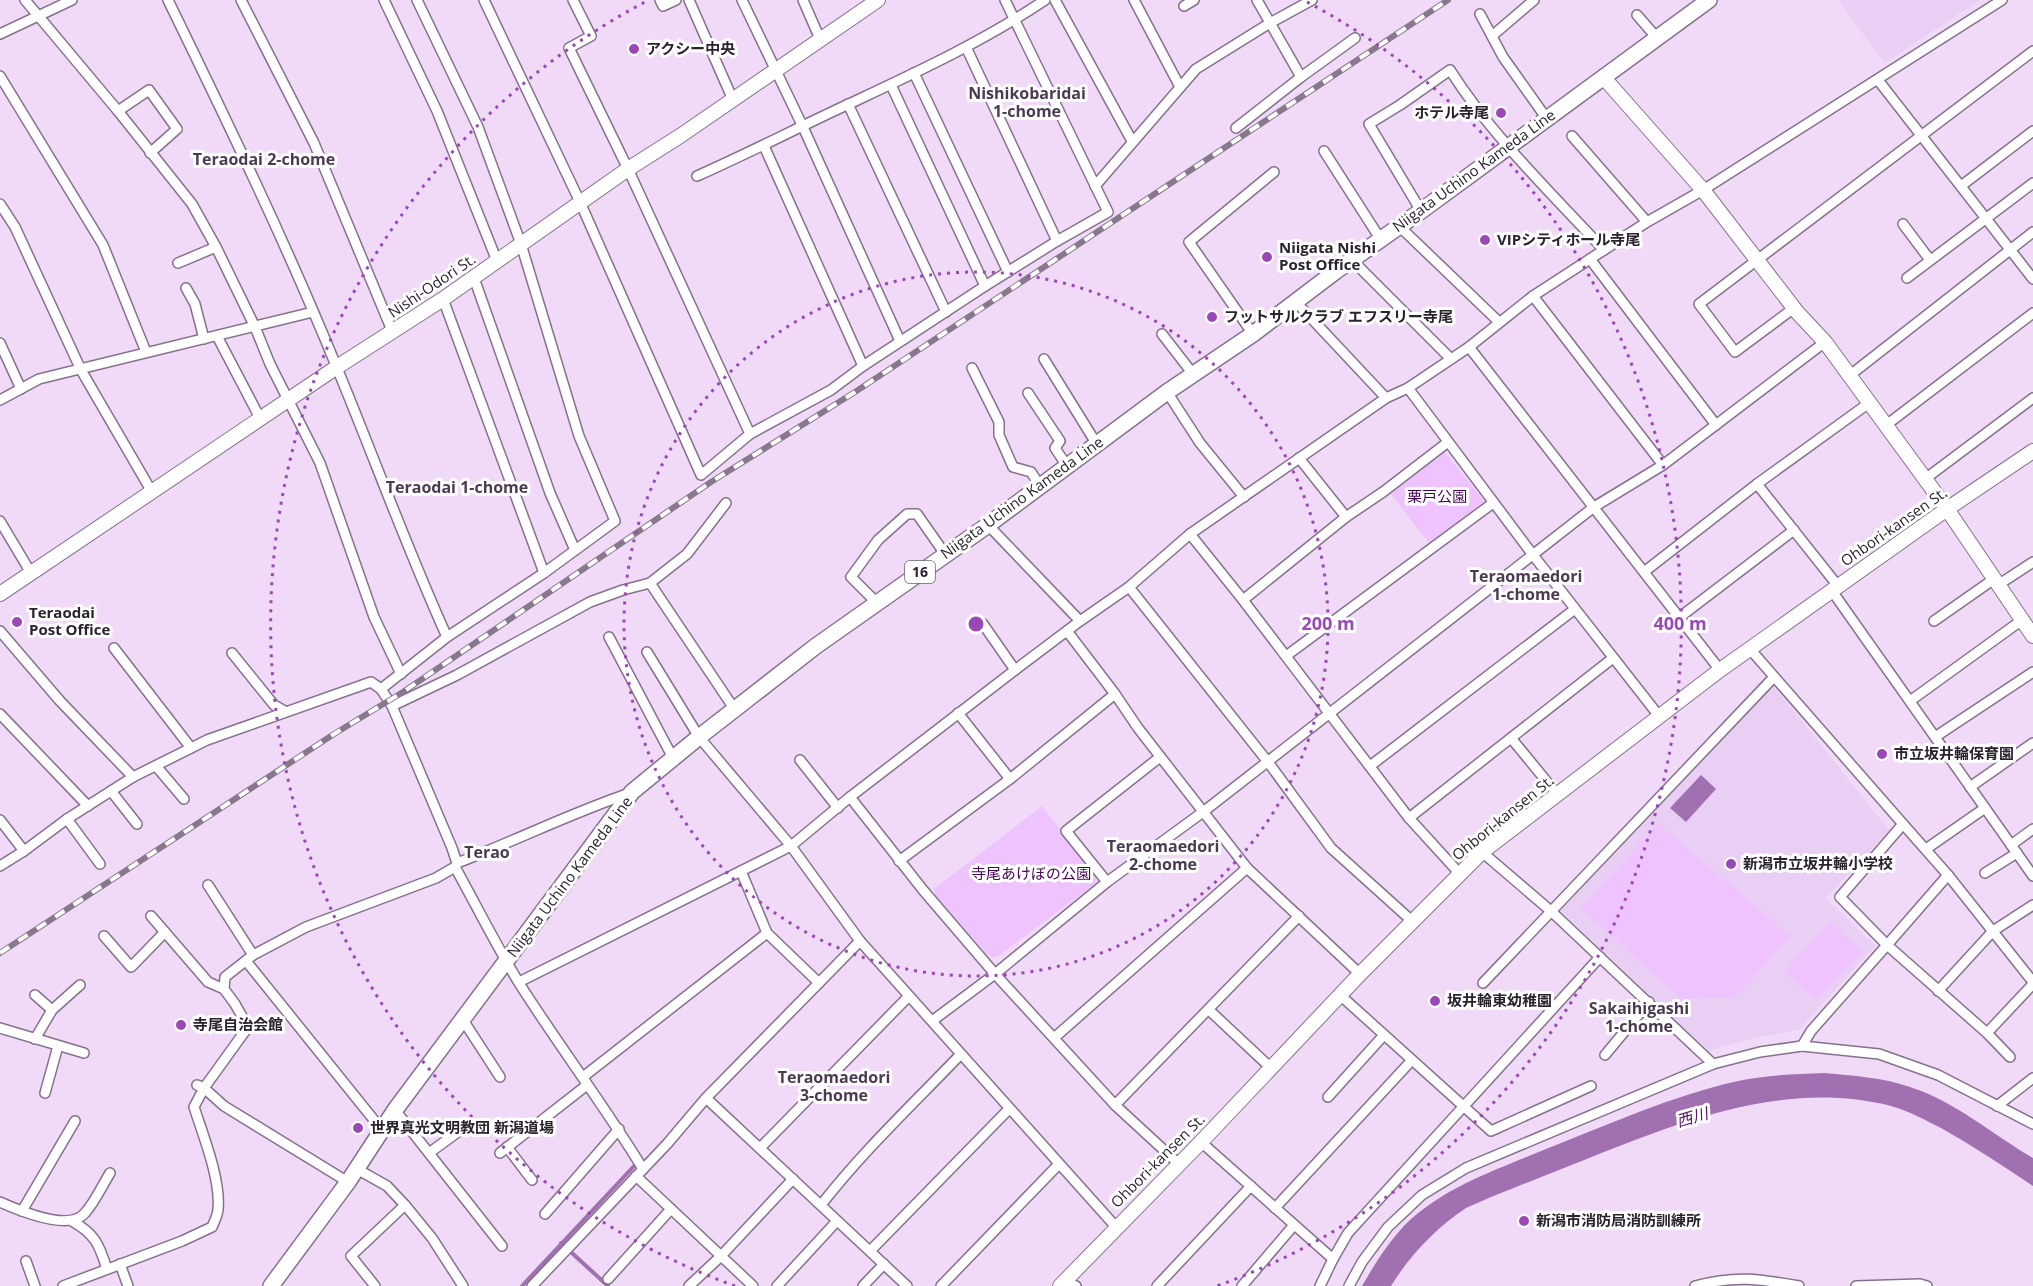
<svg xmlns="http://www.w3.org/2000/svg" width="2033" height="1286" font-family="'Open Sans','Noto Sans JP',sans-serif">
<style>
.built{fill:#eacff4}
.green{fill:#efc3ff}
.water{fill:#a070b1}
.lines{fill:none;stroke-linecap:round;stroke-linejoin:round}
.stream{stroke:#a070b1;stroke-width:4}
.street-casing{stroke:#85718c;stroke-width:12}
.secondary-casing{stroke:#85718c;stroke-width:16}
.primary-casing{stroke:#85718c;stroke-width:18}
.street{stroke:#fff;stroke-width:9}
.secondary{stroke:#fff;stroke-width:14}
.primary{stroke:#fff;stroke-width:15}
.rail-casing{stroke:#87788c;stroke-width:6}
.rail{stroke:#fff;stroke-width:4;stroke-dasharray:11;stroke-linecap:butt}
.ring{fill:none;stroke:#9b48b7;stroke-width:3;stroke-dasharray:3 6}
.poi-dot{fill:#9b48b7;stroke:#fff;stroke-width:2}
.labels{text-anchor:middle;stroke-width:6;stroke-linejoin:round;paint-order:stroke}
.shield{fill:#fff;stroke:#6a646c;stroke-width:1.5}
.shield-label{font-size:14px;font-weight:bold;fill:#2a222d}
.poi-label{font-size:15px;font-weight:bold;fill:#2a222d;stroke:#fff;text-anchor:start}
.street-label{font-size:15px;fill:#2a222d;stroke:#fff}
.park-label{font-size:15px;fill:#450257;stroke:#fff}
.neighbourhood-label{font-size:16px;font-weight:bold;fill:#4c3a52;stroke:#fff}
.water-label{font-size:16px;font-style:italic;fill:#561869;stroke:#fff}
.centre{fill:#9b48b7;stroke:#fff;stroke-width:3}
.ring-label{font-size:18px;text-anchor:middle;font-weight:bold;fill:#9b48b7;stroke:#fff;stroke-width:6;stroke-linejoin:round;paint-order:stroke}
</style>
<rect width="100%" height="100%" fill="#f0daf8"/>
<g class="built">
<path d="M1838 0H1980L1885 63Z"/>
<path d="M1771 683 1889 830 1826 898 1875 946 1799 1030 1750 1039 1708 1051 1561 911Z"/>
</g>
<g class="green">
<path d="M1444 451 1484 501 1430 544 1390 493Z"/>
<path d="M1042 806 1096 877V883L997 957H990L935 895 934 889Z"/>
<path d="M1658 823 1790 936 1736 997 1681 999 1581 908Z"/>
<path d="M1830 922 1862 951 1816 1000 1784 971Z"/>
</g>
<g class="water">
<path d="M1701 775 1716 789 1686 822 1670 808Z"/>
<path d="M1824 1073C1853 1076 1882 1077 1910 1087 1956 1102 1992 1134 2033 1158V1186C2003 1166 1973 1146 1941 1128 1925 1120 1909 1111 1891 1106 1776 1077 1663 1129 1559 1170 1536 1179 1514 1188 1491 1197 1483 1201 1474 1204 1466 1208 1436 1228 1410 1255 1391 1286H1362C1376 1262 1390 1239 1410 1220 1449 1185 1498 1169 1546 1149 1607 1125 1674 1095 1738 1081 1767 1075 1795 1074 1824 1073Z"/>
</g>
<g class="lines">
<g class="stream">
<path d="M561 1243 608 1286"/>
<path d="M522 1286 635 1165"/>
</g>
<g class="street-casing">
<g id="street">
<path d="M25 0 118 111 192 204 216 247 255 327 270 364 320 463 374 617 401 674"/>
<path d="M168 0C227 121 286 243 337 368 374 457 407 549 447 637L381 689 392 706 452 848 457 863"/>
<path d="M241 0 314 143 393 333"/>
<path d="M384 0 437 111 497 261"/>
<path d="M417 0 478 127 521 244 579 436 615 521 544 573 447 637"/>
<path d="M484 0 580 202 701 475 750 434 831 390 863 366 985 286 1057 241 1108 212 1005 0"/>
<path d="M573 0 591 36 569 48 628 169 750 434"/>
<path d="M660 0 663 6 676 0"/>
<path d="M689 0 733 100"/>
<path d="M742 0 803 127 900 341"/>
<path d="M803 0 820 39"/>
<path d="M1055 0 1132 141"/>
<path d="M1134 0 1180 87"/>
<path d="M1257 0 1301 77"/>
<path d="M1184 6 1194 0"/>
<path d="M1480 14 1503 57 1547 119"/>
<path d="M1637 15 1657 38"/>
<path d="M0 34 72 0"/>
<path d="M1492 36 1534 0"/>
<path d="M966 47 1057 241"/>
<path d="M914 73 1008 272"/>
<path d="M0 76 103 245 146 352"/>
<path d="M1878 80 2033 279"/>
<path d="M891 85 985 286"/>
<path d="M848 104 946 312"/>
<path d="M118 111 149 90 177 129 150 153"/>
<path d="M1236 128 1301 77 1355 38"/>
<path d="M1572 136 1647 222"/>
<path d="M764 146 863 366"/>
<path d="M1324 151 1381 240"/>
<path d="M697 176C749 153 799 127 851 103 917 72 984 41 1045 0"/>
<path d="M1095 186 1196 69 1270 23 1312 0"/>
<path d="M1961 186 2033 131"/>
<path d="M0 204 15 227 81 370 152 492"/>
<path d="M1421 211 1369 124 1400 105 1450 70C1492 136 1550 192 1604 250"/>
<path d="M1903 224 1930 260"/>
<path d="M1398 225 1499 322"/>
<path d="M1590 259 1716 425"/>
<path d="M1352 260 1451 359"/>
<path d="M178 263 216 247"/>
<path d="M474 278 550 493 575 550"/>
<path d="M1907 278 2033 183"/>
<path d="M186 288 195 304 204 339"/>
<path d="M1533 296 1663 465"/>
<path d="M443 299 544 573"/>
<path d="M1295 301 1386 398"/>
<path d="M1794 308 1735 352 1699 304 2033 51"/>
<path d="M1162 334 1193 374"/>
<path d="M1253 334 1189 242 1274 172"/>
<path d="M217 336 261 420"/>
<path d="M0 343 21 389"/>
<path d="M1469 347 1720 670"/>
<path d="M1044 359 1096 443"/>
<path d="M972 368 999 422V435L1013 467 1031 472 1040 486"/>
<path d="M1849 376 2033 232"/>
<path d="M1408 388 1533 555 1659 716"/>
<path d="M1167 392 1200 443 1244 497"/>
<path d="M1028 393 1060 441 1055 448 1067 466"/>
<path d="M0 400 39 379 313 312"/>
<path d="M1885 426 2033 313"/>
<path d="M1299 458 1346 517"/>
<path d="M1925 479 2033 398"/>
<path d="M1757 484 1838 586"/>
<path d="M0 521 31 573"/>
<path d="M988 525 1080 621"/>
<path d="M1190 534 1243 600 1409 818 1460 874"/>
<path d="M1644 572 1757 484 1869 403"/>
<path d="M650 583 735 710"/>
<path d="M1998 585 2033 562"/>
<path d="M1129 587 1268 762 1331 848 1412 921"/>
<path d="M1832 591 2033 876"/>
<path d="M1243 600 1346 517 1383 492 1448 442"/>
<path d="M878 604 851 577 878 540 907 514H917L945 554"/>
<path d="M1680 617 1794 530"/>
<path d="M1934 621 1994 579"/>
<path d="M983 624 1015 670"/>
<path d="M0 631 60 701 133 777"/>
<path d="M1067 631 1115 694 1138 728 1247 868 1360 974"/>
<path d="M609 637 673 758"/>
<path d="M114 648 191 748"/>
<path d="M1750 649 1903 824 1840 897 1887 945 1811 1031 1802 1046"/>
<path d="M647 652 699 737 791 846 860 941 1116 1227"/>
<path d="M232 653 274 705 286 712"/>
<path d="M1286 656 1493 503"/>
<path d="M1910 701 2022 620"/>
<path d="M392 706 457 675 590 602 623 590 650 583 687 554 726 503"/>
<path d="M958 713 1010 779"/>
<path d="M0 714 88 806"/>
<path d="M1935 737 2033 672"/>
<path d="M1511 738 1557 794"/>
<path d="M800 760 838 808"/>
<path d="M156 766 184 799"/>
<path d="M1370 766 1575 609"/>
<path d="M1970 787 2033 743"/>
<path d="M111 791 137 824"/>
<path d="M850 797 923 890 995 974 1115 1105 1179 1164"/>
<path d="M1409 818 1613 658"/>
<path d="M67 819 100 864"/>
<path d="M0 820 24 851"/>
<path d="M1903 824 1948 875 2033 982"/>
<path d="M2011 845 2033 829"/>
<path d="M1926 849 1985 808"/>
<path d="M1482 852 1552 912 1713 1064"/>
<path d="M899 861 1010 779 1115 694"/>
<path d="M0 866 24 851 67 819 133 777 207 740 371 682 381 689"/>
<path d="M455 867C476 905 496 945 519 983 559 1046 604 1105 643 1169"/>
<path d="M741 871 767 933 819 983"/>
<path d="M1985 873 2017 853"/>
<path d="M1948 875 1887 945 1987 1033 2010 1057"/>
<path d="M1107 882 1066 831 1160 757"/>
<path d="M208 885 253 955"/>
<path d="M151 916 208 982 224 989"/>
<path d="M104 936 131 967 165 932"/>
<path d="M246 961 382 1130"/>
<path d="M519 982 791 846 850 797 1015 670 1080 621 1129 587 1190 534 1386 398 1408 388 1469 347 1533 296 1647 222 1703 190 2002 0"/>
<path d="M1483 983 1774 677"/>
<path d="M1938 991 1993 931 2033 905"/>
<path d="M35 995 52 1010"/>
<path d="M1340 995 1491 1131 1591 1086"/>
<path d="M1209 1010 1271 1068"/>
<path d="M463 1020 500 1077"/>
<path d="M932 1021 995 974 1107 882 1203 812 1594 507 1663 465 1825 342"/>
<path d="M0 1028 84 1053"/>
<path d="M1987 1033 2033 984"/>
<path d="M1054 1038 1247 868"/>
<path d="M35 1039 52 1010 80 985"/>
<path d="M1605 1055 1649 1002"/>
<path d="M583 1077 767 933"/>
<path d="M197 1085 204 1088 224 1106 348 1182"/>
<path d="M45 1093 58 1046"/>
<path d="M1328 1097 1384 1035"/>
<path d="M706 1098 907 1286"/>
<path d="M1115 1105 1299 916"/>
<path d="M1997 1106 2033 1078"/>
<path d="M395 1110 502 1246"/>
<path d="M1201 1142 1333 1259"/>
<path d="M507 1147 532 1180"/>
<path d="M760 1148 909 996"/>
<path d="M429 1153 462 1129"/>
<path d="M500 1153 587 1085"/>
<path d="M357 1169 387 1186 405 1205 432 1238 463 1286"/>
<path d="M636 1176 753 1286"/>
<path d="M0 1202C18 1210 69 1232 85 1213 95 1202 102 1186 110 1173"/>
<path d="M821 1205C863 1151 913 1104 960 1055"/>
<path d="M1275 1208 1412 1060"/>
<path d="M22 1211 75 1121"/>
<path d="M545 1214 619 1129"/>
<path d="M72 1221C95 1234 99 1244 107 1269"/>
<path d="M870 1251 1009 1109"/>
<path d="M26 1261 35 1286"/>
<path d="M120 1264 128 1286"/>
<path d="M608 1279 671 1209"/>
<path d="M1065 1281 1076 1286"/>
<path d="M63 1286 182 1241 212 1227C214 1222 218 1215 218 1209 221 1180 203 1135 194 1107L204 1088 248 1027 235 1004 224 989 225 977 253 955 306 927 436 878 455 867 457 863C515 841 571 813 630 793"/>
<path d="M375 1286 351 1256 405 1205"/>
<path d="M532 1286 667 1144 706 1098 860 941"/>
<path d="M689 1286 721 1256 793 1179"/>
<path d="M777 1286 837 1221"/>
<path d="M863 1286 884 1264"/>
<path d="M941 1286 1059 1164"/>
<path d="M1157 1286 1251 1186"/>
<path d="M1242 1286 1294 1225"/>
<path d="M1320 1286 1333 1259 1348 1233 1600 957"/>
<path d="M1349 1286 1362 1262 1388 1227 1422 1195 1466 1168 1713 1064 1760 1052 1802 1046 1879 1054 1938 1075 2033 1124"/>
<path d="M1695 1286C1736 1275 1759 1279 1799 1286"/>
<path d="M1856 1286 1920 1284 1927 1286"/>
</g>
</g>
<g class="secondary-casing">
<g id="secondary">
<path d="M1604 78 1703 190 1797 312 1825 342 1947 509 2033 636"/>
<path d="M0 594 337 367 443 299 628 169 680 136 878 0"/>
<path d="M1060 1286 1201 1142 1360 974 1482 852 1720 670 1947 509 2033 451"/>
</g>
</g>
<g class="primary-casing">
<path id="primary" d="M271 1286 348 1182 395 1110 632 792 699 737 816 646 988 525 1167 392 1253 334 1336 271 1421 211 1709 0"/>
</g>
<use href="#street" class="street"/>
<use href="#secondary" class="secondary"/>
<use href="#primary" class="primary"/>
<g class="rail-casing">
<path id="rail" d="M0 953 334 734 403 692 711 482 855 392 1448 0"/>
</g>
<use href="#rail" class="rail"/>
</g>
<g class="ring">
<circle cx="976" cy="624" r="352"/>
<path d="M735 1286A704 704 0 0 1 645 2M1307 2A704 704 0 0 1 1217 1286"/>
</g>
<g class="poi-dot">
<circle cx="634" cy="49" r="6"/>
<circle cx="1501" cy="113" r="6"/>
<circle cx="1485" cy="240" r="6"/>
<circle cx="1267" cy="257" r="6"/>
<circle cx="1212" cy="317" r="6"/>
<circle cx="17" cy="622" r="6"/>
<circle cx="1882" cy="754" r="6"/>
<circle cx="1731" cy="864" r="6"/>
<circle cx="1435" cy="1001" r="6"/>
<circle cx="181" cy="1025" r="6"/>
<circle cx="358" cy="1128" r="6"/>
<circle cx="1524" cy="1221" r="6"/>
</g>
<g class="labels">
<rect class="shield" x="905" y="561" width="30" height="22" rx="4.5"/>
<g class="shield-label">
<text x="920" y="577">16</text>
</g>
<g class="poi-label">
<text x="646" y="54">アクシー中央</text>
<text x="1489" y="118" text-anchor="end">ホテル寺尾</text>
<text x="1497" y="245">VIPシティホール寺尾</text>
<text x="1279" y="253">Niigata Nishi<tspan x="1279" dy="17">Post Office</tspan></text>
<text x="1224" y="322">フットサルクラブ エフスリー寺尾</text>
<text x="29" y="618">Teraodai<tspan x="29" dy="17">Post Office</tspan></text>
<text x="1894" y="759">市立坂井輪保育園</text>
<text x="1743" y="869">新潟市立坂井輪小学校</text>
<text x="1447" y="1006">坂井輪東幼稚園</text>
<text x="193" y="1030">寺尾自治会館</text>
<text x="370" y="1133">世界真光文明教団 新潟道場</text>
<text x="1536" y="1226">新潟市消防局消防訓練所</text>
</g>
<g class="street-label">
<text transform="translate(1474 171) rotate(-36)" y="5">Niigata Uchino Kameda Line</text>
<text transform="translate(432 286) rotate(-34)" y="5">Nishi-Odori St.</text>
<text transform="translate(1022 498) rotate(-36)" y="5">Niigata Uchino Kameda Line</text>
<text transform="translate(1894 527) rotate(-35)" y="5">Ohbori-kansen St.</text>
<text transform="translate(1503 818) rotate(-39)" y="5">Ohbori-kansen St.</text>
<text transform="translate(570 877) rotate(-53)" y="5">Niigata Uchino Kameda Line</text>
<text transform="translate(1158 1161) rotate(-45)" y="5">Ohbori-kansen St.</text>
</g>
<g class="park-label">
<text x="1437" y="502">栗戸公園</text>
<text x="1031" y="879">寺尾あけぼの公園</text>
</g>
<g class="neighbourhood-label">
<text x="1027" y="99">Nishikobaridai<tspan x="1027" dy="18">1-chome</tspan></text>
<text x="264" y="165">Teraodai 2-chome</text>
<text x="457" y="493">Teraodai 1-chome</text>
<text x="1526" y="582">Teraomaedori<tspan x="1526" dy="18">1-chome</tspan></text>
<text x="1163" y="852">Teraomaedori<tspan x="1163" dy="18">2-chome</tspan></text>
<text x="487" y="858">Terao</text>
<text x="1639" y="1014">Sakaihigashi<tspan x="1639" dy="18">1-chome</tspan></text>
<text x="834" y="1083">Teraomaedori<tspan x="834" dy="18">3-chome</tspan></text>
</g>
<g class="water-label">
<text transform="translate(1692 1117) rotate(-16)" y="6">西川</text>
</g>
</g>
<circle cx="976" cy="624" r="9" class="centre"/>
<g class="ring-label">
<text x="1328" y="630">200 m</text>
<text x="1680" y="630">400 m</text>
</g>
</svg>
